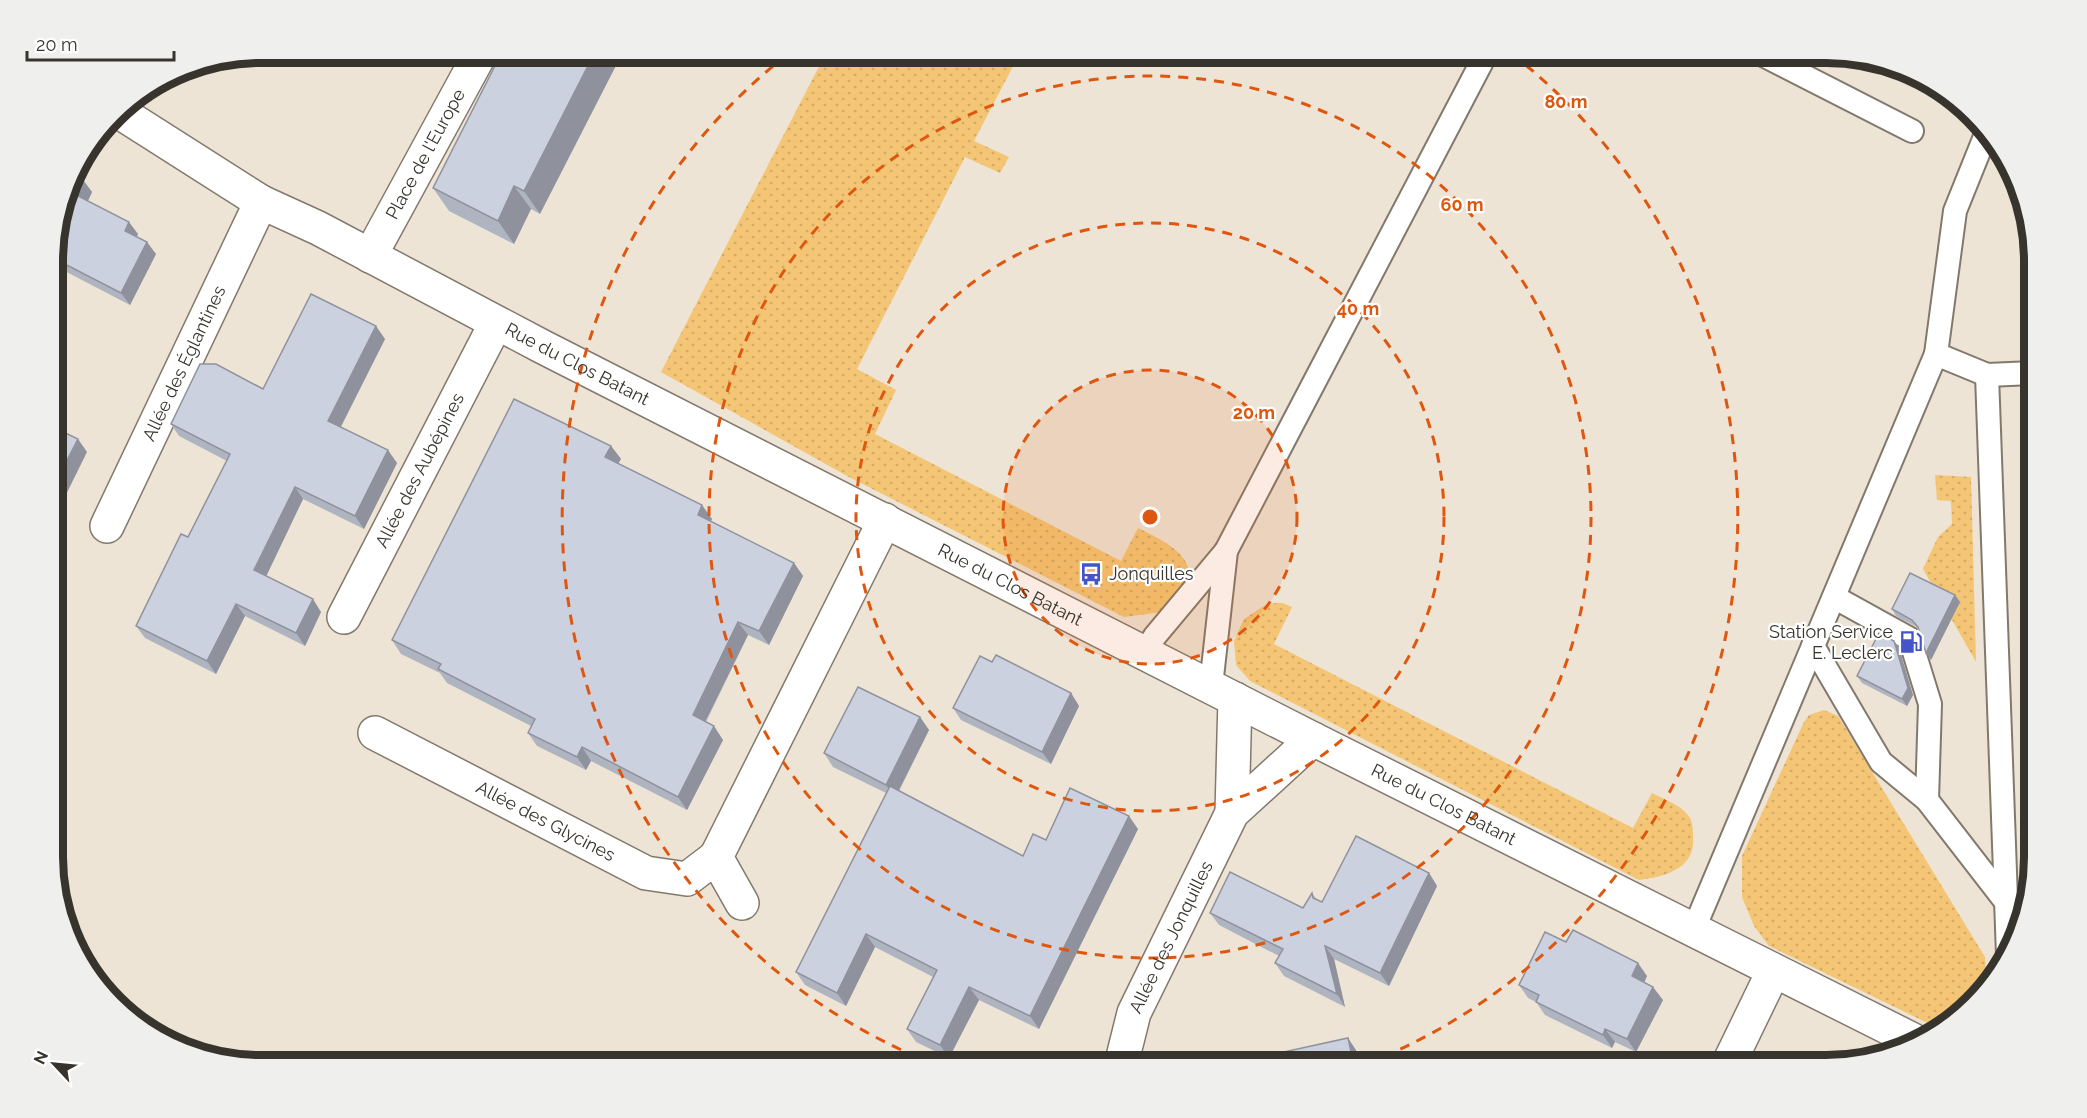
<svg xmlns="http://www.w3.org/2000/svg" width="2087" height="1118" font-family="Raleway,sans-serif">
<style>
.grass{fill:url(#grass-dots)}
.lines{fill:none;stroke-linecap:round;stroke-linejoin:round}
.lane-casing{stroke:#82796c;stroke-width:26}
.street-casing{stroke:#82796c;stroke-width:36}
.lane{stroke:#fff;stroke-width:22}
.street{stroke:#fff;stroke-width:33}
.wall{fill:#afb4c1}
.shaded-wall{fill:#8f929d}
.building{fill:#ccd1e0;stroke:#8f929d;stroke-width:1.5}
.ring{fill:none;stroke:#df570e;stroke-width:3;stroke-dasharray:10 8}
.labels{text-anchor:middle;stroke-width:4.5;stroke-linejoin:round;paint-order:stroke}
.street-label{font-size:18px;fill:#37342e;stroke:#fff}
.poi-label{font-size:18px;fill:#37342e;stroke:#fff;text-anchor:start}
.rim{fill:none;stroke:#37342e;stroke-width:8}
.centre{fill:#df570e;stroke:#fff;stroke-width:3}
.ring-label{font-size:18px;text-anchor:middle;font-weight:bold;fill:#df570e;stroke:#fff;stroke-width:4.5;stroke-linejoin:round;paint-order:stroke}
</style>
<defs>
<pattern id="grass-dots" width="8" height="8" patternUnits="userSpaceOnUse" patternTransform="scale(1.5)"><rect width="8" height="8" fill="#f4c574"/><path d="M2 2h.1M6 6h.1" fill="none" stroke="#d2aa65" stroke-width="1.8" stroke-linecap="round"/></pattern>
</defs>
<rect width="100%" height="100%" fill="#ede4d5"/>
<g class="grass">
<path d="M826 53H1020L974 141 1009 157 1000 173 965 157 857 369 896 390 875 434 1121 561 1138 528C1156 537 1200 556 1186 583 1181 593 1170 603 1162 612L1124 617 849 477 661 372Z"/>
<path d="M1935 475 1971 477 1976 662 1923 569 1938 537 1952 524 1951 501 1937 500Z"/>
<path d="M1274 603H1283L1292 607 1274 644 1633 828 1652 793C1665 800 1682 805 1690 818 1693 824 1693 831 1693 837 1696 869 1664 877 1639 880L1250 681 1236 665 1234 641 1244 619 1264 606Z"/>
<path d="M1824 710 1838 716 1985 957 1986 980 1942 1030 1769 946 1754 926 1742 897V856L1804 722 1809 715Z"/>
</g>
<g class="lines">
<g class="lane-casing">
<g id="lane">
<path d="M1757 52 1912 131"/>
<path d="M1936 354 1955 211 1986 134"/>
<path d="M1987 375 2008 955"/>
<path d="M1834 597 1910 639 1930 704 1927 800 2006 902"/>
<path d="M1813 646 1881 762 1927 800"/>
<path d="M1145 652 1155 636 1226 551 1487 52"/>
<path d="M1211 686 1226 551"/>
<path d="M1693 931 1936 354 1987 375 2033 373"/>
</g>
</g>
<g class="street-casing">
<g id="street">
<path id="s1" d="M118 111 261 202 318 228 543 347 1313 739 1913 1040"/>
<path id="s2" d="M370 256 481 52"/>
<path id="s3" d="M107 526 261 202"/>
<path id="s4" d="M344 617 496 323"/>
<path id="s5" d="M375 733 646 873 687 879 716 857"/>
<path d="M1232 813 1235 699"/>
<path d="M742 903 716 857 885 520"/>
<path id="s6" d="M1121 1065 1134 1013 1232 813 1313 739"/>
<path d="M1728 1065 1773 972"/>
</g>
</g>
<use href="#lane" class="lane"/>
<use href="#street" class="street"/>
</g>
<g class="wall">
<path d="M502 52 540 214 531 209 514 244 449 211 433 188Z"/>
<path d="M83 180 92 192 88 201 138 234 137 237 156 254 130 305 55 266 53 264V247Z"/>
<path d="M385 339 341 427 397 463 364 529 303 499 266 576 321 612 305 646 245 616 216 674 145 638 136 626 188 537 227 461 179 436 171 424 263 389Z"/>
<path d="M611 446 621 459 618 463 712 519 711 521 794 563 803 576 769 645 748 635 706 722 723 740 687 810 591 761 586 770 537 746 528 733 531 726 447 683 440 673 401 654 392 640Z"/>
<path d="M1955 595 1960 602 1931 660 1918 629 1917 627 1896 616 1892 609Z"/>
<path d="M1894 641 1899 648 1913 695 1907 706 1862 683 1857 676Z"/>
<path d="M992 662 1071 693 1079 706 1051 764 961 720 953 708Z"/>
<path d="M920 717 929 730 899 791 1023 856 1046 840 1138 829 1039 1029 979 1000 949 1058 916 1042 907 1029 933 977 875 947 846 1006 805 985 796 972 886 793 833 767 824 753Z"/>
<path d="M1429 873 1437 886 1389 986 1334 959 1345 1007 1284 976 1275 963 1279 956 1219 925 1210 913 1303 908 1312 893 1317 900 1322 902Z"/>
<path d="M1566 942 1647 976 1644 983 1663 1000 1636 1052 1615 1042 1612 1048 1545 1015 1536 1002 1528 998 1519 985Z"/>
</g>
<g class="shaded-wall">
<path d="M595 52H623L540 214 524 191Z"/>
<path d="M83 180 92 192 85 207 76 195Z"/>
<path d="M514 186 531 209 514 244 498 221Z"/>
<path d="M129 222 138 234 133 243 125 231Z"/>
<path d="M147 242 156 254 130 305 121 293Z"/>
<path d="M376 326 385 339 337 434 328 421Z"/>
<path d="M78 439 87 452 54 519 53 487Z"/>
<path d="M611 446 621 459 614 470 605 457Z"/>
<path d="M388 450 397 463 364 529 355 516Z"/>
<path d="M295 487 303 499 263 583 254 570Z"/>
<path d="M702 505 712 519 707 528 698 515Z"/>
<path d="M794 563 803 576 769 645 759 631Z"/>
<path d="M1955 595 1960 602 1931 660 1926 653Z"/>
<path d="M313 599 321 612 305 646 296 633Z"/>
<path d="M236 604 245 616 216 674 207 661Z"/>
<path d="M738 622 748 635 702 728 693 715Z"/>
<path d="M1894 641 1899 648 1913 695 1907 706 1902 699Z"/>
<path d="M1071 693 1079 706 1051 764 1042 752Z"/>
<path d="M920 717 929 730 895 798 886 785Z"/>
<path d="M714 726 723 740 687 810 678 797Z"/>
<path d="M582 747 591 761 586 770 577 757Z"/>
<path d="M1129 816 1138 829 1039 1029 1030 1016Z"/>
<path d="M1429 873 1437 886 1389 986 1380 973Z"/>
<path d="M866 934 875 947 846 1006 837 993Z"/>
<path d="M1325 946 1334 959 1345 1007 1337 994Z"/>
<path d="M1638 963 1647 976 1641 990 1632 976Z"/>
<path d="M969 987 979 1000 949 1058 940 1045Z"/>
<path d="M1653 987 1663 1000 1636 1052 1627 1039Z"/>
<path d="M1605 1029 1615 1042 1612 1048 1603 1035Z"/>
<path d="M1348 1038 1356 1050 1360 1065H1354Z"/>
</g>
<g class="building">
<path d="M502 52H595L524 191 514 186 498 221 433 188Z"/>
<path d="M73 174 83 180 76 195 129 222 125 231 147 242 121 293 53 258V247Z"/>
<path d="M311 294 376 326 328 421 388 450 355 516 295 487 254 570 313 599 296 633 236 604 207 661 136 626 181 534 188 537 230 454 171 424 200 364H216L263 389Z"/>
<path d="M514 399 611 446 605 457 702 505 698 515 794 563 759 631 738 622 693 715 714 726 678 797 582 747 577 757 528 733 535 719 438 669 441 664 392 640Z"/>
<path d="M53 427 78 439 53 487Z"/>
<path d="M1910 573 1955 595 1926 653 1918 627 1912 620 1892 609Z"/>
<path d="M1879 633 1894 641 1908 688 1902 699 1857 676Z"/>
<path d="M996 655 1071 693 1042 752 953 708 980 656 992 662Z"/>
<path d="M858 687 920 717 886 785 824 753Z"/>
<path d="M890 786 1023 856 1033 834 1046 840 1070 788 1129 816 1030 1016 969 987 940 1045 907 1029 937 970 866 934 837 993 796 972Z"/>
<path d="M1356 836 1429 873 1380 973 1325 946 1337 994 1275 963 1283 949 1210 913 1230 872 1303 908 1312 893 1313 898 1322 902Z"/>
<path d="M1573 930 1638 963 1632 976 1653 987 1627 1039 1605 1029 1603 1035 1536 1002 1539 995 1519 985 1545 932 1566 942Z"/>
<path d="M1348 1038 1354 1065H1267L1265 1056Z"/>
</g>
<circle cx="1150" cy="517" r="147" fill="#df570e" fill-opacity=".12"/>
<g class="ring">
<circle cx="1150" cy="517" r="147"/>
<circle cx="1150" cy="517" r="294"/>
<circle cx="1150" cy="517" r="441"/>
<path d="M934 1064A588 588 0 0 1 788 54M1512 54A588 588 0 0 1 1366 1064"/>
</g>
<defs>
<g id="bus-bare" transform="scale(1.8)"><path d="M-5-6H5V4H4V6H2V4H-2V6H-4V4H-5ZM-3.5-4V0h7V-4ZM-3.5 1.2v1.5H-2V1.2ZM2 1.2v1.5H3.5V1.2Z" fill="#4555c9" stroke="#fff" stroke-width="2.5" paint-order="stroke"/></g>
<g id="fuel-bare" transform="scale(1.8)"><path d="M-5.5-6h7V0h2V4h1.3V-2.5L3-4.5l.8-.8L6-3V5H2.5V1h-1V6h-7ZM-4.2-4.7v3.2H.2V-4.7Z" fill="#4555c9" stroke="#fff" stroke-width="2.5" paint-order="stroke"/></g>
</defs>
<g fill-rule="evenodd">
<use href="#bus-bare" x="1091" y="574"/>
<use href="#fuel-bare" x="1911" y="642"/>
</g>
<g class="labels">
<g class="street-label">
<text dy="6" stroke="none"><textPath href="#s2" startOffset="116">Place de l'Europe</textPath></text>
<text dy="6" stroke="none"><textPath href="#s3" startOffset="180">Allée des Églantines</textPath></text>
<text dy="6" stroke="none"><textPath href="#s1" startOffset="525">Rue du Clos Batant</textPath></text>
<text dy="6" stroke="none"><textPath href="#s4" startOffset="165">Allée des Aubépines</textPath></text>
<text dy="6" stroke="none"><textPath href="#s1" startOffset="1011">Rue du Clos Batant</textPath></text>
<text dy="6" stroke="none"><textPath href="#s1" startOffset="1497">Rue du Clos Batant</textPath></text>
<text dy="6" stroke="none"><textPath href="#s5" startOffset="192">Allée des Glycines</textPath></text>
<text dy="6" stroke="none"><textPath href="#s6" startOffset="138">Allée des Jonquilles</textPath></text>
</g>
<g class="poi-label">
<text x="1109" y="580">Jonquilles</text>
<text x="1893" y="638" text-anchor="end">Station Service<tspan x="1893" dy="21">E. Leclerc</tspan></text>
</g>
</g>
<path d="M0 0H2087V1118H0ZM261 63H1826A198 198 0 0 1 2024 261V857A198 198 0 0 1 1826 1055H261A198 198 0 0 1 63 857V261A198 198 0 0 1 261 63Z" fill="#efefee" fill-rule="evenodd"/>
<path class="rim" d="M261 63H1826A198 198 0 0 1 2024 261V857A198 198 0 0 1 1826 1055H261A198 198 0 0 1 63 857V261A198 198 0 0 1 261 63Z"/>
<circle cx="1150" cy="517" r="9" class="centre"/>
<g class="ring-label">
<text x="1566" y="108">80 m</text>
<text x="1462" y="211">60 m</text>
<text x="1358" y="315">40 m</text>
<text x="1254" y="419">20 m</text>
</g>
<g transform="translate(54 1064) rotate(296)" stroke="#ffffff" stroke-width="4.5" paint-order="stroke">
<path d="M0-4.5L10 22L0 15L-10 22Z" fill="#37342e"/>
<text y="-9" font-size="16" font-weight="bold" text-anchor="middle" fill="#37342e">N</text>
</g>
<path d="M27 51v9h147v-9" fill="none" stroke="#37342e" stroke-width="3"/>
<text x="36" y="51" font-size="18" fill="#37342e" stroke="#ffffff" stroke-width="4.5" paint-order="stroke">20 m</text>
</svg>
